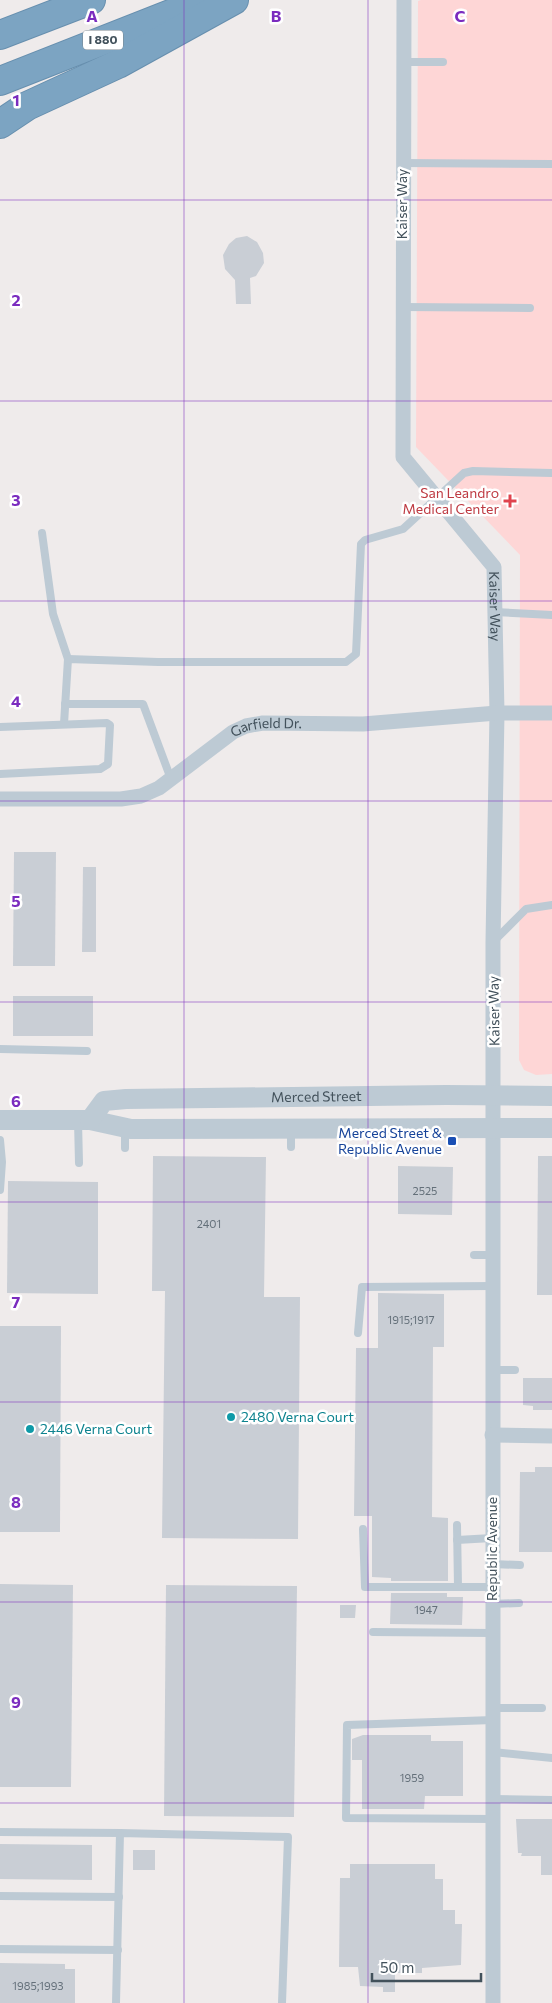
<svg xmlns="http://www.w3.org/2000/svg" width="552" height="2003" font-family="Commissioner,sans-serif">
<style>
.medical{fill:#fed6d6}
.building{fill:#c9ced5}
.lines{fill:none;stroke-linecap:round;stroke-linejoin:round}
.motorway-casing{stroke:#678fae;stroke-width:30}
.service{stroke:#bdcad4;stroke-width:8}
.minor{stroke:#bdcad4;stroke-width:15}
.tertiary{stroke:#bdcad4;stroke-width:20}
.motorway{stroke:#7ca4c2;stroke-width:28}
.grid{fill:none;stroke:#7b2cbf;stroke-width:1;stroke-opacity:0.55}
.health-dot{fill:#e0444e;stroke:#fff;stroke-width:2}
.transit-dot{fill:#1a4fb4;stroke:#fff;stroke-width:2}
.culture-dot{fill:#0f9aa8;stroke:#fff;stroke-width:2}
.labels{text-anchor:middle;stroke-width:5;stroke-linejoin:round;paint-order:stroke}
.number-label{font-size:11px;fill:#64707a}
.shield{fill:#fff;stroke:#7b858c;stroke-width:1}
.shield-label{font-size:12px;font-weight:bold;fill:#42515b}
.street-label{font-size:14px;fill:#42515b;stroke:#fff}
.health-label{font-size:14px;fill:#be3a42;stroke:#fff;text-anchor:end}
.transit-label{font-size:14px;fill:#164399;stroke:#fff;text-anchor:end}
.culture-label{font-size:14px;fill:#0d838f;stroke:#fff;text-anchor:start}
.grid-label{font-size:16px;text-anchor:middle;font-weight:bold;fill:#7b2cbf;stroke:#fff;stroke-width:5;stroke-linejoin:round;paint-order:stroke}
</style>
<rect width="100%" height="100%" fill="#efebeb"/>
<path class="medical" d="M421 0H552V1074L536 1075 524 1070 519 1060 520 555 416 447 418 1Z"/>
<g class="building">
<path d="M247 236 257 242 263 253 264 263 256 276 250 278 251 304H236L235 280 225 269 223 255 229 244 236 238Z"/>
<path d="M14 852H56L55 966H13Z"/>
<path d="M83 867H96V952H82Z"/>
<rect x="13" y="996" width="80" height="40"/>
<path d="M153 1156 266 1157 264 1297H300L298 1539 162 1538 165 1291H152Z"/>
<path d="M538 1156H552V1295H537Z"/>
<path d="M398 1166 453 1167 452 1215 398 1214Z"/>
<path d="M8 1181 98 1182V1294L7 1293Z"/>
<path d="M378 1293 444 1294V1347H433L432 1517 448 1518V1581H391V1578L372 1577V1516H354L356 1348H378Z"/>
<path d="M0 1326H61L60 1532H0Z"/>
<path d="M523 1378H552V1410H533V1406L523 1405Z"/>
<path d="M535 1467H552V1552H519L520 1472H535Z"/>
<path d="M0 1584 73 1585 71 1787H0Z"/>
<path d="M166 1585 297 1586 294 1817 164 1816Z"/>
<path d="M391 1593H447V1597H463L462 1625 390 1624Z"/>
<path d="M340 1605H356L355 1618H340Z"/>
<path d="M363 1735H431V1741H463V1796H425L424 1809H362V1760H352V1739Z"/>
<path d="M516 1819H552V1875H541V1856H521L522 1853H518Z"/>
<path d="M0 1844 92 1845V1880L0 1879Z"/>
<rect x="133" y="1850" width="22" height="20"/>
<path d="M350 1864H435V1879H443V1910H455V1924H462L461 1965 422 1968V1973H395V1992H383V1987L360 1986 358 1967H339L340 1878H350Z"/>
<path d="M0 1963 65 1964V1969H75V2003H0Z"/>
</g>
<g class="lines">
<g class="motorway-casing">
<g id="motorway">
<path d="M0 35 91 0"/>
<path d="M0 81 201 2"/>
<path d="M0 124 27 106 118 64 234 0"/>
</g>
</g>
<g class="service">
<path d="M403 62H443"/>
<path d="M403 163 552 164"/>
<path d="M402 307 530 308"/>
<path d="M42 533 53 614 68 659"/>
<path d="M495 612 552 615"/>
<path d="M65 704H143L171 779"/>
<path d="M64 724 68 659 158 662H346L356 654 361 544 365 540 403 529 464 473 473 471 552 473"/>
<path d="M0 727 107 723 110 725 108 764 100 769 0 774"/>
<path d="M495 940 526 909 552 905"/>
<path d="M0 1049 87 1051"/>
<path d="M78 1121 79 1163"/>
<path d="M125 1130V1148"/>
<path d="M0 1140 2 1162 0 1190"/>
<path d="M291 1147V1129"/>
<path d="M474 1255H493"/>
<path d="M358 1333 362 1287 493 1286"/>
<path d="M493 1370H515"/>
<path d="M457 1525 458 1587H492"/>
<path d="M363 1529 365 1587H458"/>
<path d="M457 1540 492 1538"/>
<path d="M492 1564 520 1565"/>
<path d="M492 1604 519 1603"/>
<path d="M373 1632 492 1633"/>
<path d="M492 1708H542"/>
<path d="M493 1720 347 1725 346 1818 493 1819"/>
<path d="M493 1752 552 1758"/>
<path d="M493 1799 552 1800"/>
<path d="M0 1832 120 1833"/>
<path d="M0 1896 119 1897"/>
<path d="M0 1949 118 1950"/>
<path d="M116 2003 120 1833 288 1837 282 2003"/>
</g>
<g class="minor">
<path id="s1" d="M404 0 403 457 494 567 497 713 493 942V2003"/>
<path id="s2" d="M0 799H121L141 796 159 788 233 732 246 726 263 723 363 724 497 713H552"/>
<path d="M492 1435 552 1436"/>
</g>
<g class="tertiary">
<path d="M0 1120H90L131 1129 552 1128"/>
<path id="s3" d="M90 1120 104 1101 126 1099 446 1095 552 1096"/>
</g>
<use href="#motorway" class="motorway"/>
</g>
<path class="grid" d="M184 0V2003M368 0V2003M0 200H552M0 401H552M0 601H552M0 801H552M0 1002H552M0 1202H552M0 1402H552M0 1602H552M0 1803H552"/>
<path class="health-dot" d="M507.5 493.5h5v5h5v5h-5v5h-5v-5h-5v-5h5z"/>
<rect class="transit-dot" x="447" y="1136" width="10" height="10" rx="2.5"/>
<g class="culture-dot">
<circle cx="231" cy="1417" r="5"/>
<circle cx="30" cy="1429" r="5"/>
</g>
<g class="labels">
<g class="number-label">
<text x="425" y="1195">2525</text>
<text x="209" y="1228">2401</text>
<text x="411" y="1324">1915;1917</text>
<text x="426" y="1614">1947</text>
<text x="412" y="1782">1959</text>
<text x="38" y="1990">1985;1993</text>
</g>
<rect class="shield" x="83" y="30.5" width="40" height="19" rx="4"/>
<g class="shield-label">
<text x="103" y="44">I 880</text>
</g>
<g class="street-label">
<text transform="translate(402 204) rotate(-90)" y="5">Kaiser Way</text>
<text dy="5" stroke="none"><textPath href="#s1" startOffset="639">Kaiser Way</textPath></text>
<text dy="5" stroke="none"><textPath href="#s2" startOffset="288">Garfield Dr.</textPath></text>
<text transform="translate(494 1011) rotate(-91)" y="5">Kaiser Way</text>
<text dy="5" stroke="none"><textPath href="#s3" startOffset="236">Merced Street</textPath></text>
<text transform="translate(492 1549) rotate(-90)" y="5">Republic Avenue</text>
</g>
<g class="health-label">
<text x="499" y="498">San Leandro<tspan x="499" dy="16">Medical Center</tspan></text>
</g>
<g class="transit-label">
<text x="442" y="1138">Merced Street &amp;<tspan x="442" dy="16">Republic Avenue</tspan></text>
</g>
<g class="culture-label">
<text x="241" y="1422">2480 Verna Court</text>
<text x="40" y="1434">2446 Verna Court</text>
</g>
</g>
<g class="grid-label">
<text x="92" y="22">A</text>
<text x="276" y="22">B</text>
<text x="460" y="22">C</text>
<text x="16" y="106">1</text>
<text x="16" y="306">2</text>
<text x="16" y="506">3</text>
<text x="16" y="707">4</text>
<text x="16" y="907">5</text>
<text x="16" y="1107">6</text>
<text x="16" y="1308">7</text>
<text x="16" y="1508">8</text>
<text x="16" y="1708">9</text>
</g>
<path d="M372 1973v8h109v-8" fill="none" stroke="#42515b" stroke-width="2.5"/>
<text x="380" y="1973" font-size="15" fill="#42515b" stroke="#ffffff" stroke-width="4" paint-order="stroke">50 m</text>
</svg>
